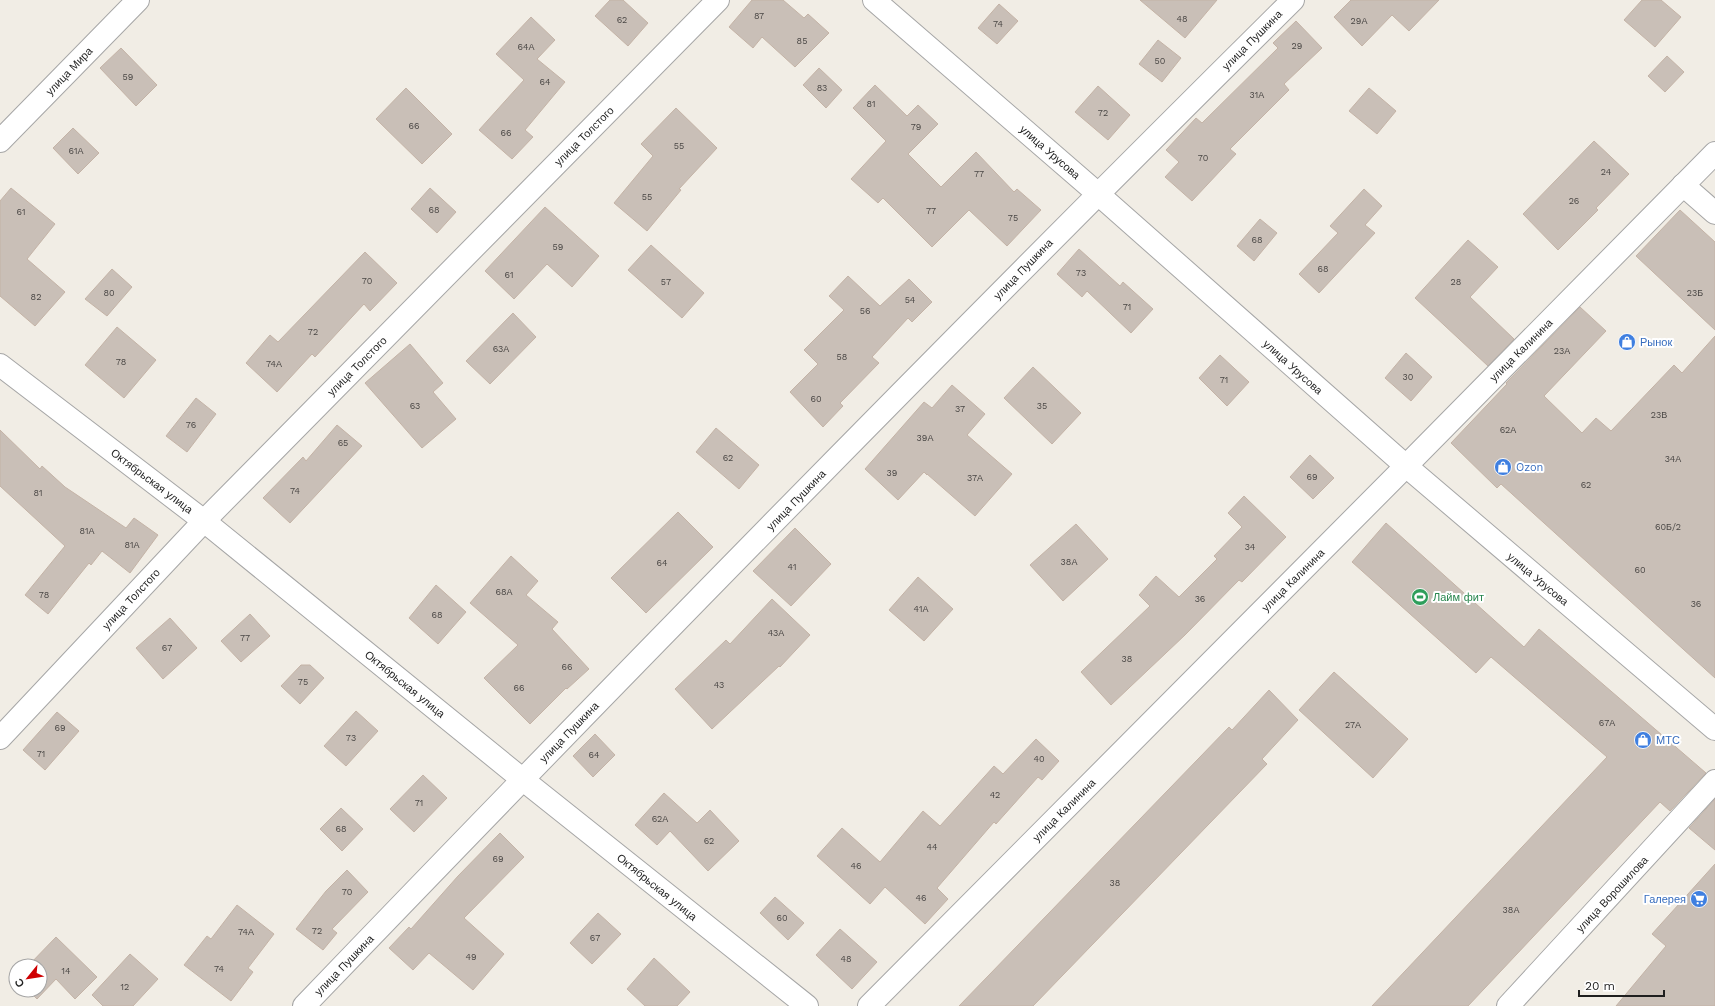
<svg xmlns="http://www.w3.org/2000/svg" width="1715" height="1006" font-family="'Work Sans',sans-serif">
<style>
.building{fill:#c9bfb7;stroke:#c4b3a6}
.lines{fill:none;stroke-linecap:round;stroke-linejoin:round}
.street-casing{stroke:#a6a6a6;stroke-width:24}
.street{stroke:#fff;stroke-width:22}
.labels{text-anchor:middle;stroke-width:4;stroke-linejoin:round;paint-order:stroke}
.number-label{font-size:9px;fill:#4a4745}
.street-label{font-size:11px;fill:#1f1f1f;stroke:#fff}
.shop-label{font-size:11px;fill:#366cbe;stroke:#fff;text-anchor:start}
.leisure-label{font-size:11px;fill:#27864d;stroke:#fff;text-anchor:start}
</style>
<rect width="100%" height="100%" fill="#f1ede5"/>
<g class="building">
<path d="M610 0H623L648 23 628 46 595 16Z"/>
<path d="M752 0H783L804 18 808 14 829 33 795 67 762 37 753 48 729 27Z"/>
<path d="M1140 0H1217L1185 38Z"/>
<path d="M1351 0H1439L1409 31 1392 15 1362 46 1334 17Z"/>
<path d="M1642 0H1661L1681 17 1655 47 1624 20Z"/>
<path d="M999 4 1018 21 997 44 978 28Z"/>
<path d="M531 17 555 40 537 59 565 82 525 130 533 137 512 159 479 130 524 80 496 54Z"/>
<path d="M1296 21 1322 48 1284 84 1289 90 1230 149 1236 154 1192 201 1165 177 1179 162 1166 150 1196 118 1202 123 1278 48 1273 43Z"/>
<path d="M1158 40 1181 58 1162 82 1139 64Z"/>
<path d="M121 48 157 85 136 106 100 68Z"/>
<path d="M1667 56 1684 72 1665 92 1648 76Z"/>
<path d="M819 68 842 90 826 108 803 85Z"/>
<path d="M875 85 907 116 918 105 938 124 908 154 941 187 976 152 1014 192 1017 189 1041 210 1007 246 969 210 932 247 883 198 878 203 851 179 886 141 853 108Z"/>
<path d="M1098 86 1130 115 1108 140 1075 112Z"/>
<path d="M406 88 452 134 422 164 376 119Z"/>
<path d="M1369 88 1396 111 1377 134 1349 111Z"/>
<path d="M676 108 717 148 679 189 681 190 647 231 614 203 653 156 641 144Z"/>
<path d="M73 128 99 153 78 174 53 148Z"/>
<path d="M1594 141 1629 174 1596 208 1598 210 1558 250 1523 214Z"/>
<path d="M11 188 55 224 27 259 65 292 35 326 0 296V201Z"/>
<path d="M430 188 456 212 437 233 411 209Z"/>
<path d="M1364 189 1382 206 1365 225 1375 233 1319 293 1299 274 1338 233 1330 226Z"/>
<path d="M545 207 599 256 572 287 547 264 514 299 485 271Z"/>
<path d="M1680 210 1715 242V330L1636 256Z"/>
<path d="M1260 219 1277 233 1254 261 1237 246Z"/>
<path d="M1468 240 1498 267 1470 297 1514 339 1488 366 1415 298Z"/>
<path d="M651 245 704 293 682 318 628 270Z"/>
<path d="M1079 249 1120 286 1123 282 1153 309 1131 333 1087 291 1082 297 1057 274Z"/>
<path d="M365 252 397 283 370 311 364 304 315 357 312 354 277 392 246 363 270 335 278 342Z"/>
<path d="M112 269 132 287 107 316 85 299Z"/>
<path d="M848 276 880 306 909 279 932 302 912 322 908 318 872 357 879 363 840 403 843 406 823 427 790 392 818 364 804 350 844 310 829 296Z"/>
<path d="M1580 307 1606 331 1544 396 1582 433 1596 418 1611 431 1674 365 1682 373 1715 336V678L1501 484 1497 488 1451 443 1507 384 1506 383Z"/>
<path d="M513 313 536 337 490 384 466 361Z"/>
<path d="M117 327 156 360 124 398 85 365Z"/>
<path d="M410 344 443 383 433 392 456 419 422 448 365 383Z"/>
<path d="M1406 353 1432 377 1411 401 1385 378Z"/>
<path d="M1220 355 1249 382 1227 406 1199 378Z"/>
<path d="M1033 367 1081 413 1052 444 1004 398Z"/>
<path d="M952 385 985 414 967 435 1012 474 975 516 927 474V475L924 472 898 500 865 469 924 402 932 408Z"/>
<path d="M196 398 216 414 187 452 166 436Z"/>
<path d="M337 425 362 446 290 523 263 498 303 457 306 461Z"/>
<path d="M716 428 759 465 739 489 696 452Z"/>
<path d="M0 430 40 469 42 466 65 487 126 528 134 518 158 535 130 573 102 551 91 565 89 563 48 614 25 595 65 546 0 486Z"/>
<path d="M1310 455 1334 478 1313 499 1290 477Z"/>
<path d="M1244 496 1286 537 1242 582 1239 580 1185 635 1111 705 1081 672 1150 606 1139 595 1156 576 1179 597 1217 559 1214 556 1242 527 1228 513Z"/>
<path d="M678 512 713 547 646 613 611 578Z"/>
<path d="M1386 523 1524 647 1539 629 1706 773 1670 811 1660 802 1468 1006H1372L1607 757 1491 657 1476 673 1352 562Z"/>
<path d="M1076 524 1108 559 1063 601 1030 565Z"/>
<path d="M795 528 831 564 791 606 753 571Z"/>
<path d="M511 556 538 581 526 595 558 622 552 629 589 669 567 689 566 688 530 724 484 678 518 645 470 603Z"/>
<path d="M918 577 953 609 924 641 889 610Z"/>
<path d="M436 585 466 612 438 644 409 618Z"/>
<path d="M772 599 810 635 780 667 779 666 712 729 675 689 726 640 730 644Z"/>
<path d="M250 614 270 636 241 662 221 641Z"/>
<path d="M170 618 197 648 163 679 136 648Z"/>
<path d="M301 665H310L324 678 300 704 281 686Z"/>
<path d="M1334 672 1408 739 1373 778 1299 710Z"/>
<path d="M1269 690 1298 720 1262 759 1267 764 1033 1006H959L1229 727 1232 730Z"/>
<path d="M356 711 378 731 346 766 324 746Z"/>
<path d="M57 712 79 731 45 770 23 750Z"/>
<path d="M595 734 615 755 593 777 573 756Z"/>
<path d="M1036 739 1059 761 1042 780 1038 777 996 824 994 822 937 888 948 899 925 924 885 887 870 904 817 856 842 828 880 862 923 811 940 826 994 766 1003 774Z"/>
<path d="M423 775 447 798 414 832 390 809Z"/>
<path d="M664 793 697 823 710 810 739 841 708 871 670 831 657 845 635 825Z"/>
<path d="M1715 799V850L1689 828Z"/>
<path d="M341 808 363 829 342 851 320 829Z"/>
<path d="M500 833 524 857 464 918 504 954 473 990 429 953 413 970 389 948 409 927 411 929 458 876Z"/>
<path d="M1715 864V1006H1616L1666 946 1652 934Z"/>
<path d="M347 870 368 892 332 929 337 933 323 950 296 929 326 891Z"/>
<path d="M775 897 804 923 788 940 760 913Z"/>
<path d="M237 905 274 934 248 968 253 972 231 1001 184 965 207 936 211 939Z"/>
<path d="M598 913 621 934 592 964 570 943Z"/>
<path d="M840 929 877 962 852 989 816 955Z"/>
<path d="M56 937 97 977 75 999 56 979 37 999 28 990H40V966H28Z"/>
<path d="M130 954 158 979 133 1006H103L92 995Z"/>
<path d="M654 958 690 992 677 1006H645L627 989Z"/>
</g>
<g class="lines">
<g class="street-casing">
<g id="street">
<path d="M874 0 1097 193 1406 466 1715 729"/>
<path d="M0 141 138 0"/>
<path d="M1683 185 1715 213"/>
<path d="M0 365 204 521 522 779 807 1006"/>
<path d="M0 738 204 521 718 0"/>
<path d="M304 1006C630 667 959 331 1293 0"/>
<path d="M869 1006 1406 466 1715 153"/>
<path d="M1508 1006 1715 781"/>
</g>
</g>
<use href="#street" class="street"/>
</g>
<defs>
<g id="shop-disc" transform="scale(0.9)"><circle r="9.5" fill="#3f7fe0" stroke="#fff"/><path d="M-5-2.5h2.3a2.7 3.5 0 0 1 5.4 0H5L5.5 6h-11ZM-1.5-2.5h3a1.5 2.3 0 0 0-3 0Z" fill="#fff"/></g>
<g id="stadium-disc" transform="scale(0.9)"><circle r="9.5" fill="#2e9e5b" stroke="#fff"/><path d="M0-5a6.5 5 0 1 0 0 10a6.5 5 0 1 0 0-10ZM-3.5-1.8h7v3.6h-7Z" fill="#fff"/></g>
<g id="supermarket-disc" transform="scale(0.9)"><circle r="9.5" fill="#3f7fe0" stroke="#fff"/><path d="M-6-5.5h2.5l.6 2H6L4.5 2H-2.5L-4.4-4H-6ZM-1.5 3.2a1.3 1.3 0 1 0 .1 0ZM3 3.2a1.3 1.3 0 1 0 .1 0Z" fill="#fff"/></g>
</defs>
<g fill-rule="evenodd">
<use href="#shop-disc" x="1627" y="342"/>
<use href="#shop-disc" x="1503" y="467"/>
<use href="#stadium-disc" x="1420" y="597"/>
<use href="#shop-disc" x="1643" y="740"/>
<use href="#supermarket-disc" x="1699" y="899"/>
</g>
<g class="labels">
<g class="number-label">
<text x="759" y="19">87</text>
<text x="1182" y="22">48</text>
<text x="622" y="23">62</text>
<text x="1359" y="24">29А</text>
<text x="998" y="27">74</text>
<text x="802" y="44">85</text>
<text x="1297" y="49">29</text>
<text x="526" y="50">64А</text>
<text x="1160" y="64">50</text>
<text x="128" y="80">59</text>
<text x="545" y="85">64</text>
<text x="822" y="91">83</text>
<text x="1257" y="98">31А</text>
<text x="871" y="107">81</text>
<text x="1103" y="116">72</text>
<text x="414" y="129">66</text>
<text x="916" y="130">79</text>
<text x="506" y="136">66</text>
<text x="679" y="149">55</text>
<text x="76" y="154">61А</text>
<text x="1203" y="161">70</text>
<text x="1606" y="175">24</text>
<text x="979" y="177">77</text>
<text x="647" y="200">55</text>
<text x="1574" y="204">26</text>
<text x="434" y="213">68</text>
<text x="931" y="214">77</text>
<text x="21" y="215">61</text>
<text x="1013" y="221">75</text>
<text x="1257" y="243">68</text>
<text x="558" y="250">59</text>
<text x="1323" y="272">68</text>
<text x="1081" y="276">73</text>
<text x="509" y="278">61</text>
<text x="367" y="284">70</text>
<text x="666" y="285">57</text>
<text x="1456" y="285">28</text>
<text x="109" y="296">80</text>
<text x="1695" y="296">23Б</text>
<text x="36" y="300">82</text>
<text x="910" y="303">54</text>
<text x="1127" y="310">71</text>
<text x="865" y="314">56</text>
<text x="313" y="335">72</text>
<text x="501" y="352">63А</text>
<text x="1562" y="354">23А</text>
<text x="842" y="360">58</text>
<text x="121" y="365">78</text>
<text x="274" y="367">74А</text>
<text x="1408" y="380">30</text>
<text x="1224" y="383">71</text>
<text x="816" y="402">60</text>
<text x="415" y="409">63</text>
<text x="1042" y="409">35</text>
<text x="960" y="412">37</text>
<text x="1659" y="418">23В</text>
<text x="191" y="428">76</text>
<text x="1508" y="433">62А</text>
<text x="925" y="441">39А</text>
<text x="343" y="446">65</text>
<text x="728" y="461">62</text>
<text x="1673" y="462">34А</text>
<text x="892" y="476">39</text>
<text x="1312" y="480">69</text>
<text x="975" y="481">37А</text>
<text x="1586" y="488">62</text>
<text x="295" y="494">74</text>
<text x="38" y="496">81</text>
<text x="1668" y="530">60Б/2</text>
<text x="87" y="534">81А</text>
<text x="132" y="548">81А</text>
<text x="1250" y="550">34</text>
<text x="1069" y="565">38А</text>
<text x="662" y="566">64</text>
<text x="792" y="570">41</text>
<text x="1640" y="573">60</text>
<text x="504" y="595">68А</text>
<text x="44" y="598">78</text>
<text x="1200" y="602">36</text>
<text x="1696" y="607">36</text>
<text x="921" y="612">41А</text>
<text x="437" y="618">68</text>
<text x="776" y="636">43А</text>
<text x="245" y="641">77</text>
<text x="167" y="651">67</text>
<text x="1127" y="662">38</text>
<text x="567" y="670">66</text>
<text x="303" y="685">75</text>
<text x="719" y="688">43</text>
<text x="519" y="691">66</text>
<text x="1607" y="726">67А</text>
<text x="1353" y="728">27А</text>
<text x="60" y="731">69</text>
<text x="351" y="741">73</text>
<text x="41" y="757">71</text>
<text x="594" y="758">64</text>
<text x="1039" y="762">40</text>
<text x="995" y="798">42</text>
<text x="419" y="806">71</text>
<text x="660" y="822">62А</text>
<text x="341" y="832">68</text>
<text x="709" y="844">62</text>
<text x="932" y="850">44</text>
<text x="498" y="862">69</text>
<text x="856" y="869">46</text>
<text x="1115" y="886">38</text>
<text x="347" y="895">70</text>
<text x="921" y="901">46</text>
<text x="1511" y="913">38А</text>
<text x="782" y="921">60</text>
<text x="317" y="934">72</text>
<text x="246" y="935">74А</text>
<text x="595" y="941">67</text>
<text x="471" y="960">49</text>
<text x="846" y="962">48</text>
<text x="219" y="972">74</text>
<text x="66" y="974">14</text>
<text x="125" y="990">12</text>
</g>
<g class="street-label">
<text transform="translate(1252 40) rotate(-45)" y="4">улица Пушкина</text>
<text transform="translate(69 71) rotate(-46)" y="4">улица Мира</text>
<text transform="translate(584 136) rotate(-45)" y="4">улица Толстого</text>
<text transform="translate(1050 152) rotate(41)" y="4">улица Урусова</text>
<text transform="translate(1023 269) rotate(-46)" y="4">улица Пушкина</text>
<text transform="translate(1521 350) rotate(-45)" y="4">улица Калинина</text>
<text transform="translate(357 366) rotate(-45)" y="4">улица Толстого</text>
<text transform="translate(1293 367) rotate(42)" y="4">улица Урусова</text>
<text transform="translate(152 481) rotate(37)" y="4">Октябрьская улица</text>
<text transform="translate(796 500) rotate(-46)" y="4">улица Пушкина</text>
<text transform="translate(1538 579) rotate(40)" y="4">улица Урусова</text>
<text transform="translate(1293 580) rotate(-45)" y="4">улица Калинина</text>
<text transform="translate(131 599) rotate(-47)" y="4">улица Толстого</text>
<text transform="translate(405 684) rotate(39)" y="4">Октябрьская улица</text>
<text transform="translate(569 732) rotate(-46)" y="4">улица Пушкина</text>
<text transform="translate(1064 810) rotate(-45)" y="4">улица Калинина</text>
<text transform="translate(657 887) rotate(39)" y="4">Октябрьская улица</text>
<text transform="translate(1612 894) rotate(-47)" y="4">улица Ворошилова</text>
<text transform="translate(344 965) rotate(-46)" y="4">улица Пушкина</text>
</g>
<g class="shop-label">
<text x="1640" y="346">Рынок</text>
<text x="1516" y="471">Ozon</text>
<text x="1656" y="744">МТС</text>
<text x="1686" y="903" text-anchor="end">Галерея</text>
</g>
<g class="leisure-label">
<text x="1433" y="601">Лайм фит</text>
</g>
</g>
<g transform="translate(28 978) rotate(240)"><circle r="19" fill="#ffffff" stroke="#a5a5a5"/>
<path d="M0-3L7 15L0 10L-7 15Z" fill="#cf0002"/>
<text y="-6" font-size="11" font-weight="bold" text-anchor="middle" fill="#1f1f1f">С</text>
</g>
<path d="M1579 990v6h85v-6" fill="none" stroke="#1f1f1f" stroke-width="2"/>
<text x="1585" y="990" font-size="12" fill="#1f1f1f" stroke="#ffffff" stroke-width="3" paint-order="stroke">20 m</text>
</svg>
